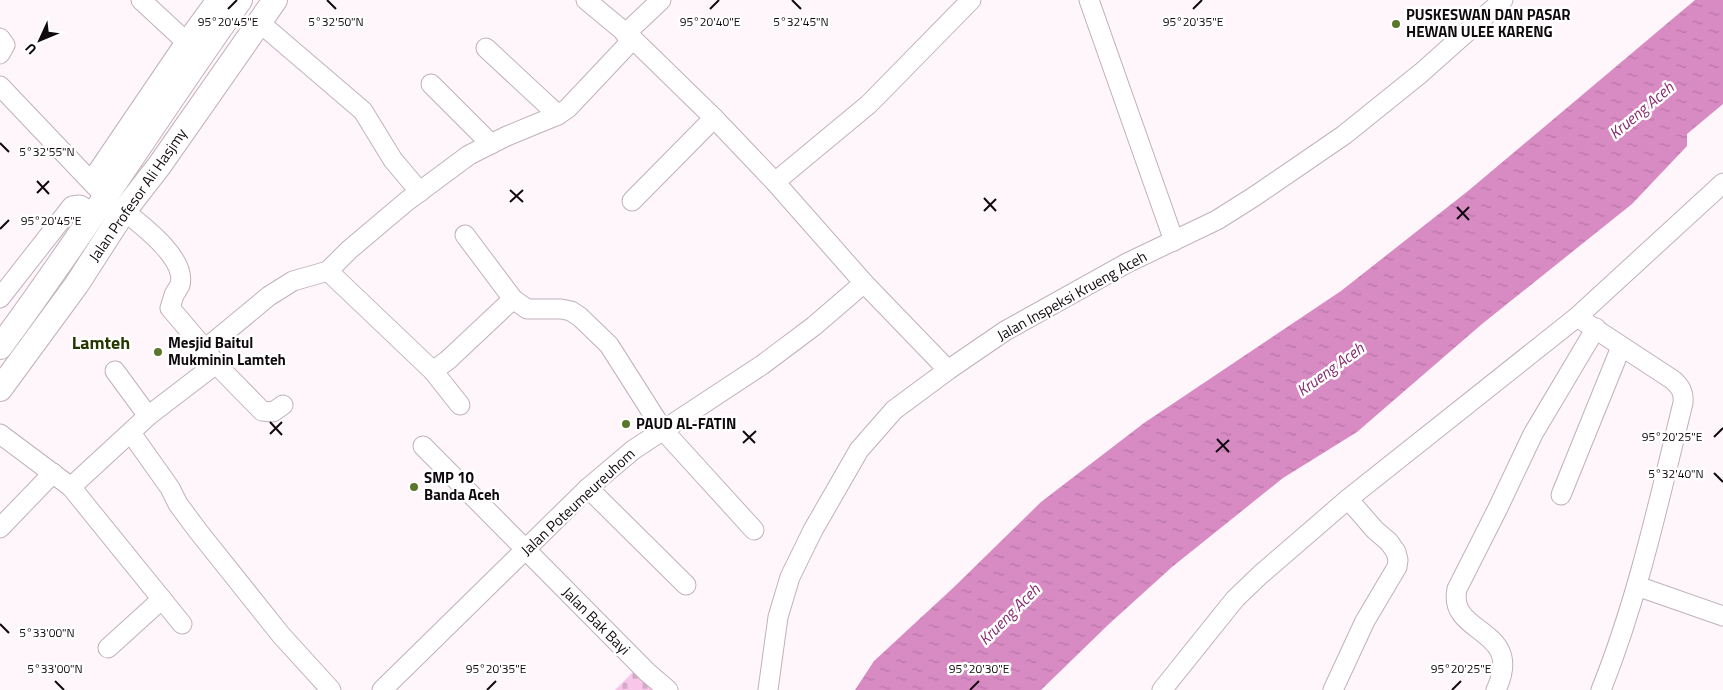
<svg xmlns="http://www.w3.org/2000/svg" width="1723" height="690" font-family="'Titillium Web',sans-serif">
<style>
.cemetery{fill:url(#cemetery-stones)}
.water{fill:url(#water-ripples)}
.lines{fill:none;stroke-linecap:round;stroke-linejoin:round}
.minor-casing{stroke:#c1b0bb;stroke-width:21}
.major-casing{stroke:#c1b0bb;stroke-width:26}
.minor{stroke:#fff;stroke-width:19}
.major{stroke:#fff;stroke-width:24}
.ticks{fill:none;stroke:#100a0e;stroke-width:2}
.poi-dot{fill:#5a762b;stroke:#fff;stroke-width:2}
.labels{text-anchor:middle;stroke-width:5;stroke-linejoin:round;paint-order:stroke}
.poi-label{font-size:15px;font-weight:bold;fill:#100a0e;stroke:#fff;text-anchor:start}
.street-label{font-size:15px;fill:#100a0e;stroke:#fff}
.water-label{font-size:16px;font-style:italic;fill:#862b72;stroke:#fff}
.quarter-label{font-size:18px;font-weight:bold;fill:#263801;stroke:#fff}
.ticks-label{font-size:12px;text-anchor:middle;fill:#100a0e;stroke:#fff;stroke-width:5;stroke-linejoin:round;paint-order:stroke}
</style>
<defs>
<pattern id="cemetery-stones" width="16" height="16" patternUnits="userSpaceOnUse" patternTransform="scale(1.25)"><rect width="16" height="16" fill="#f8c6e9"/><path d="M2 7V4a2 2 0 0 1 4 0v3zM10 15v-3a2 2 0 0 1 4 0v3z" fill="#d4a9c7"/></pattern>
<pattern id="water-ripples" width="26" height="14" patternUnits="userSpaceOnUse" patternTransform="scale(1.25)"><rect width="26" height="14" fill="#d88ac3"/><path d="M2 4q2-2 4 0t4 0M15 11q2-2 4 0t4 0" fill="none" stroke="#b876a6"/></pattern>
</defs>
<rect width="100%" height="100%" fill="#fef6fb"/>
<path class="cemetery" d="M638 667 664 690H615Z"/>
<path class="water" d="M1695 0H1723V104L1687 134V146L1632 204 1482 324 1357 432 1283 478 1172 567 1109 624 1041 690H855L874 661 953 588 1041 502 1144 423 1341 291 1468 191Z"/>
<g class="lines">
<g class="minor-casing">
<g id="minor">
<path d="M141 0 195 50"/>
<path d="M586 0 633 39 714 118 775 182 864 283 948 370"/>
<path d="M1089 0 1174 241"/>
<path d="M259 22 363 111 393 160 420 192"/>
<path d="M625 34 661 0"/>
<path d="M0 38 5 45 0 54"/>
<path d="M486 48 558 115"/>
<path d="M431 84 491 144"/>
<path d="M0 86 99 190"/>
<path d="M91 181 186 41 216 0"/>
<path d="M775 182 869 104 971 0"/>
<path d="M632 201 714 118"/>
<path d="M124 211C143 226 187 259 180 285L174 295 170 308 205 349 216 364 262 411 273 412 283 405"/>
<path d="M465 235 513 299 527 309H561L571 311 580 317 609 345 663 430 754 530"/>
<path d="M328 271 433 371 460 405"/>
<path d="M0 298 72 206 80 205 94 214"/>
<path d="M1577 317 1673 380C1681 387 1684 393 1683 403 1659 500 1638 598 1601 690"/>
<path d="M205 349 269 296 293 281 328 271 349 250 407 201 469 155 507 136 558 115 568 108 633 39"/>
<path d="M433 371 448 360 513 299"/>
<path d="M148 416 216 364"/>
<path d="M131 433 170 488 178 504 198 531 281 635 331 690"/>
<path d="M0 434 71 487 182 624"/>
<path d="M423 446 647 672 668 690"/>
<path d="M71 487 148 416 115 371"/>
<path d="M588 488 686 585"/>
<path d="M1561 495 1621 347"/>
<path d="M0 528 53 473"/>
<path d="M1637 586 1723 616"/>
<path d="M108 648 162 599"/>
<path d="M382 690 588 488 633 450 762 365 814 326 864 283"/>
<path d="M768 690 778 617 790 577 813 530 859 450 894 410 948 370 1005 331 1127 263 1217 220 1255 196 1344 135 1421 73 1503 0"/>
<path d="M1162 690 1235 599 1260 575 1348 499 1577 317 1723 183"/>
<path d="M1333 690 1365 621 1397 567 1398 560 1396 552 1389 542 1375 530 1348 499"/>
<path d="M1496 690C1526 627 1447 636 1457 589L1497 510 1533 434 1596 328"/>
</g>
</g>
<g class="major-casing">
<g id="major">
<path d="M0 347C84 234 158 115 240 0"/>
<path d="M0 389 77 284 124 211 159 166 275 0"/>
</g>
</g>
<use href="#minor" class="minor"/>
<use href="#major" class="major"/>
</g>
<path class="ticks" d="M327 0 336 9M792 0 801 9M228 9 237 0M710 9 719 0M1193 9 1202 0M0 143 9 152M37 181 49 194M510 190 523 202M37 193 49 181M984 198 996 211M510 202 523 190M1457 207 1469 220M984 211 996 199M1457 219 1469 207M0 229 9 220M270 422 282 435M743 431 755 443M270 434 282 422M1714 437 1723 428M1217 439 1229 452M743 443 756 431M1216 452 1229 440M1714 473 1723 482M0 624 9 633M55 681 64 690M487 690 496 681M970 690 979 681M1452 690 1461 681"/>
<g class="poi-dot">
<circle cx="1396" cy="24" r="5"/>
<circle cx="158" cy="352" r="5"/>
<circle cx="626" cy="424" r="5"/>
<circle cx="414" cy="487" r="5"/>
</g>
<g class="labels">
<g class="poi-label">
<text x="1406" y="20">PUSKESWAN DAN PASAR<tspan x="1406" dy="17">HEWAN ULEE KARENG</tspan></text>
<text x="168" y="348">Mesjid Baitul<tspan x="168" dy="17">Mukminin Lamteh</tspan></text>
<text x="636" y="429">PAUD AL-FATIN</text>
<text x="424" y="483">SMP 10<tspan x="424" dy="17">Banda Aceh</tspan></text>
</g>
<g class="street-label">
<text transform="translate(138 195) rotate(-55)" y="5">Jalan Profesor Ali Hasjmy</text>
<text transform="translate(1072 296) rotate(-29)" y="5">Jalan Inspeksi Krueng Aceh</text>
<text transform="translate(578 502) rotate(-43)" y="5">Jalan Poteumeureuhom</text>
<text transform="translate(596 621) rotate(45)" y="5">Jalan Bak Bayi</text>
</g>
<g class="water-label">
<text transform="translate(1641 110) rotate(-40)" y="6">Krueng Aceh</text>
<text transform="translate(1330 369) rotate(-36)" y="6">Krueng Aceh</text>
<text transform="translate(1009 614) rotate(-45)" y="6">Krueng Aceh</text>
</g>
<g class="quarter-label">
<text x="101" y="349">Lamteh</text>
</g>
</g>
<g class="ticks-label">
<text x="228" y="26">95°20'45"E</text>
<text x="710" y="26">95°20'40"E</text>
<text x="1193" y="26">95°20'35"E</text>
<text x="336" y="26">5°32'50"N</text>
<text x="801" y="26">5°32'45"N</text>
<text x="47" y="156">5°32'55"N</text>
<text x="51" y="225">95°20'45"E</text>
<text x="1672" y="441">95°20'25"E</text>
<text x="1676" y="478">5°32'40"N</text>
<text x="47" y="637">5°33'00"N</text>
<text x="55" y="673">5°33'00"N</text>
<text x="496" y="673">95°20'35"E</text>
<text x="979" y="673">95°20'30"E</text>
<text x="1461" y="673">95°20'25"E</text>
</g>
<g transform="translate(40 40) rotate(226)" stroke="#ffffff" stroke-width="4" paint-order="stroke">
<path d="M0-4L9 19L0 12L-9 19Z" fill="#100a0e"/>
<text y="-8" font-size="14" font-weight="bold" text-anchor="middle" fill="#100a0e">U</text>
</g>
</svg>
